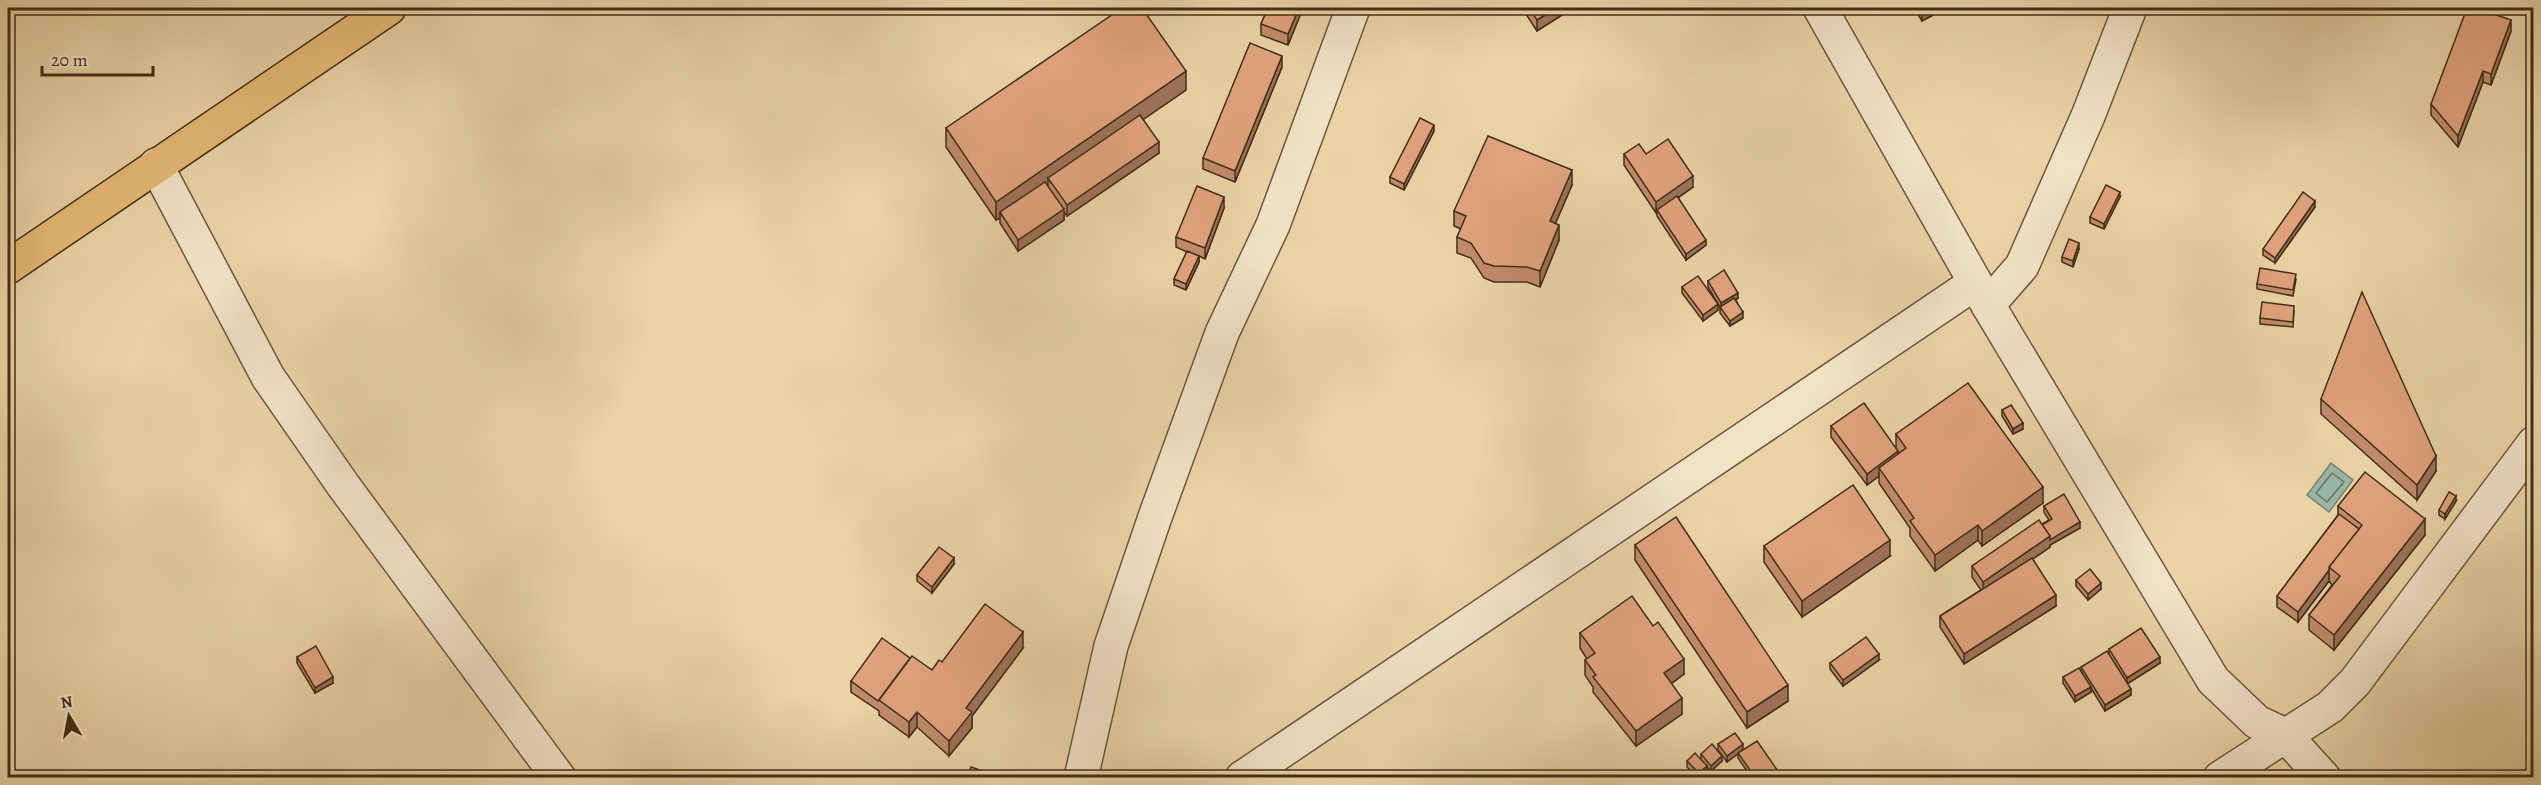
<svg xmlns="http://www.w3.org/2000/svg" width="2541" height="785" font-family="Alegreya,serif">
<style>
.water{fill:#98b8a6;stroke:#75816d;stroke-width:1.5}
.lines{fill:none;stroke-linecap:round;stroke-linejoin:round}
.shore{stroke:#6c735e;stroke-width:1.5}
.minor-casing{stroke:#6b573b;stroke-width:36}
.major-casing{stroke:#412e17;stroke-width:36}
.minor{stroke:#f1e2c6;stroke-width:33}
.major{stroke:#e5ba74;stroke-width:33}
.wall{fill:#c18c6c;stroke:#412e17;stroke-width:1.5}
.shaded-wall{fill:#9d7258;stroke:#412e17;stroke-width:1.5}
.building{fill:#e0a37e;stroke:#412e17;stroke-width:1.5}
</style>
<rect width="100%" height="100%" fill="#ead3a7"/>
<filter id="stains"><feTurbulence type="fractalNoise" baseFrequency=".00333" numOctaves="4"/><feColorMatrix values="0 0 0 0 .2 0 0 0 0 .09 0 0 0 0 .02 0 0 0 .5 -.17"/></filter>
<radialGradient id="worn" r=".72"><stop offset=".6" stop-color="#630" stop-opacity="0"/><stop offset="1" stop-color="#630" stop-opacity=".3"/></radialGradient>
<path class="water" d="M2331 463 2353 480 2329 512 2307 495Z"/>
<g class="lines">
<path class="shore" d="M2332 473 2344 482 2327 502 2316 493Z"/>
<g class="minor-casing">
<g id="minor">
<path d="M1820 8 1988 305 2213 680 2257 722 2285 735 2324 778"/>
<path d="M156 165 268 377 343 485 559 778"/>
<path d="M1988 305 2022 266 2088 116 2130 8"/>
<path d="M1081 778 1111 646 1155 517 1222 333 1273 225 1353 8"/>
<path d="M1242 778 1975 283"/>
<path d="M2220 778 2330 707 2355 682 2534 443"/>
</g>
</g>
<g class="major-casing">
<path id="major" d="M8 267 389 8"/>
</g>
<use href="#minor" class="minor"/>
<use href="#major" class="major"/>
</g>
<g class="wall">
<path d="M1268 8H1303L1288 45 1261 35V24Z"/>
<path d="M1522 8H1573L1537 31Z"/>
<path d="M1914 8H1946L1922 21Z"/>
<path d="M2511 31 2491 85 2483 82 2458 147 2431 115V104Z"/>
<path d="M1282 67 1235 182 1203 169V158Z"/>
<path d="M1186 90 1143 119 1159 153 1067 216 1064 212V220L1018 251 1000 223V218L996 220 946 147V128Z"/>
<path d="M1434 131 1404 190 1390 183V177Z"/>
<path d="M1624 154H1646L1693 187 1678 198 1706 245 1686 260 1657 216V212L1656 213 1624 165Z"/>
<path d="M1572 185 1555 224 1559 240 1540 287 1527 282H1494L1484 278 1471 258 1457 253V237L1461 229 1454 226V211Z"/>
<path d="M2120 197 2104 229 2090 223V217Z"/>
<path d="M2315 207 2275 263 2263 255V249Z"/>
<path d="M1224 208 1205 259 1199 256V262L1186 290 1174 285V279L1187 252 1176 247V237Z"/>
<path d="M2079 249 2073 267 2062 262V257Z"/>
<path d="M2296 279 2293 296 2257 289V284Z"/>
<path d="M1708 281 1738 298 1736 300 1743 318 1730 326 1720 313V307L1708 287Z"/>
<path d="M1682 287 1718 310 1703 321 1682 293Z"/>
<path d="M2294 311 2293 327 2260 324V318Z"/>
<path d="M2321 399 2436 471 2417 500 2321 414Z"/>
<path d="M2002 410 2023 429 2013 434 2002 416Z"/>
<path d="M1831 426 1896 447V434L2043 503 1982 546 1978 540 1935 571 1910 536V528L1879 483V476L1867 485 1831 437Z"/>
<path d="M2456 501 2445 519 2439 515V510Z"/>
<path d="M2044 506 2080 528 2050 545V547L2033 559 2056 606 1964 664 1940 627V616L1981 590 1972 577V566L2049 520 2044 512Z"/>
<path d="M2338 506 2425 535 2334 650 2309 630V615L2332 585 2329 581 2298 622 2277 607V596L2338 515Z"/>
<path d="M1635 545 1788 701 1747 728 1635 560Z"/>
<path d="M1764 546 1890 556 1802 617 1764 562Z"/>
<path d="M954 564 932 593 917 581V575Z"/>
<path d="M2076 580 2101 589 2088 600 2076 586Z"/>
<path d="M1580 633 1684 674 1671 684 1682 714 1636 746 1593 692V687L1585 675V660L1587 659 1580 648Z"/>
<path d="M1023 648 972 716V728L949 756 917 727 909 737 879 715V711L851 692V681L910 658 932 670 942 662Z"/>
<path d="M2109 649 2160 663 2127 684 2131 695 2105 711 2091 688V692L2075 702 2063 683V677L2081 671V667L2109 654Z"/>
<path d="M297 657 333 683 315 693 297 663Z"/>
<path d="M1879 660 1843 686 1830 669V663Z"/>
<path d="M1718 744 1743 750 1782 777H1751L1738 758V753L1727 762 1718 750Z"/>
<path d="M1701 754 1722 761 1711 771 1707 767V771L1700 777H1697L1687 767V761L1701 759Z"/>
</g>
<g class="shaded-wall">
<path d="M1299 8H1303L1288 45V34Z"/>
<path d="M1556 8H1573L1537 31V20Z"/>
<path d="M1926 8H1946L1922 21V10Z"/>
<path d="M2511 20V31L2491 85V74Z"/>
<path d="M1282 56V67L1235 182V171Z"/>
<path d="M1186 71V90L1051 183 1048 178V185L1002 216 1000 212V218L996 220V202Z"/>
<path d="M2483 71V82L2458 147V136Z"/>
<path d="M1434 125V131L1404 190V184Z"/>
<path d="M1159 142V153L1067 216V205Z"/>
<path d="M1572 170V185L1550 236V221Z"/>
<path d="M1693 176V187L1658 211 1657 210 1656 213V202Z"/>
<path d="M2120 192V197L2104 229V224Z"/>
<path d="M1224 197V208L1205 259V248Z"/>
<path d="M2315 201V207L2275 263V258Z"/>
<path d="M1064 209V220L1018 251V240Z"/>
<path d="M1559 225V240L1540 287V271Z"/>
<path d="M1706 240V245L1686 260V254Z"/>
<path d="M2079 243V249L2073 267V261Z"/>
<path d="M1199 256V262L1186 290V284Z"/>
<path d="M1738 293V298L1721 309V303Z"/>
<path d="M1718 304V310L1703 321V315Z"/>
<path d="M1743 312V318L1730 326V321Z"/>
<path d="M2023 423V429L2013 434V429Z"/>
<path d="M1898 451V462L1879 468V476L1867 485V474Z"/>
<path d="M2436 456V471L2417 500V485Z"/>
<path d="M2043 487V503L1982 546V531Z"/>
<path d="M2456 496V501L2445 519V514Z"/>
<path d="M2425 519V535L2334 650V635Z"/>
<path d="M2080 522V528L2050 545V547L1983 593V582L2050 536Z"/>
<path d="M1978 525V540L1935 571V555Z"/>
<path d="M1890 540V556L1802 617V601Z"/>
<path d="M954 558V564L932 593V587Z"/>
<path d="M2329 570V581L2298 622V612Z"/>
<path d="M2101 583V589L2088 600V594Z"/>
<path d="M2056 595V606L1964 664V654Z"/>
<path d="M1023 632V648L972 716V728L949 756V741L966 708Z"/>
<path d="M1879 654V660L1843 686V680Z"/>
<path d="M2160 657V663L2127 684V678Z"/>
<path d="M1684 659V674L1664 689V673Z"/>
<path d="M333 677V683L315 693V688Z"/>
<path d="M1788 685V701L1747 728V712Z"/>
<path d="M2091 687V692L2075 702V696Z"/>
<path d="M2131 689V695L2105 711V705Z"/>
<path d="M1682 698V714L1636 746V731Z"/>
<path d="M917 712V727L909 737V722Z"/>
<path d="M1743 744V750L1727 762V756Z"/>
<path d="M1722 756V761L1711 771V766Z"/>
<path d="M1707 766V771L1700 777H1699V773Z"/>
</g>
<g class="building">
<path d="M1122 8H1142L1186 71 996 202 946 128Z"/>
<path d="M1268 8H1299L1288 34 1261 24Z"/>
<path d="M1529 8H1556L1537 20Z"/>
<path d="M2467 8H2476L2511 20 2491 74 2483 71 2458 136 2431 104Z"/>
<path d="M1250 43 1282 56 1235 171 1203 158Z"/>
<path d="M1140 115 1159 142 1067 205 1048 178Z"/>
<path d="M1420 118 1434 125 1404 184 1390 177Z"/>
<path d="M1488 136 1572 170 1550 221 1559 225 1540 271 1527 267 1494 266 1484 263 1471 243 1457 237 1466 216 1454 211Z"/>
<path d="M1668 139 1693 176 1656 202 1624 154 1639 144 1646 154Z"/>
<path d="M1045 182 1064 209 1018 240 1000 212Z"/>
<path d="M2106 185 2120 192 2104 224 2090 217Z"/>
<path d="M1197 186 1224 197 1205 248 1176 237Z"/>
<path d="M2303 192 2315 201 2275 258 2263 249Z"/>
<path d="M1677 196 1706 240 1686 254 1657 210Z"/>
<path d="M2069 239 2079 243 2073 261 2062 257Z"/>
<path d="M1187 251 1199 256 1186 284 1174 279Z"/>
<path d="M2260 268 2296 274 2293 290 2257 284Z"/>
<path d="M1724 270 1738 293 1721 303 1708 281Z"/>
<path d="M1698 276 1718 304 1703 315 1682 287Z"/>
<path d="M2362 292 2436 456 2417 485 2321 399Z"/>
<path d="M1734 298 1743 312 1730 321 1720 307Z"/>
<path d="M2262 302 2294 306 2293 322 2260 318Z"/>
<path d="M1968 383 2043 487 1982 531 1978 525 1935 555 1910 521 1914 518 1879 468 1906 448 1896 434Z"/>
<path d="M1864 403 1898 451 1867 474 1831 426Z"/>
<path d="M2011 405 2023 423 2013 429 2002 410Z"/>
<path d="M2365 472 2425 519 2334 635 2309 615 2340 576 2329 567 2362 525 2338 506Z"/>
<path d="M1853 485 1890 540 1802 601 1764 546Z"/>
<path d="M2449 492 2456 496 2445 514 2439 510Z"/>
<path d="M2064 494 2080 522 2050 540V536L2042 525 2052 519 2044 506Z"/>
<path d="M2339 514 2359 529 2329 567V570L2298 612 2277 596Z"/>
<path d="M1676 517 1788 685 1747 712 1635 545Z"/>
<path d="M2039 520 2050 536 1983 582 1972 566Z"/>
<path d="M939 547 954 558 932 587 917 575Z"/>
<path d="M2032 558 2056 595 1964 654 1940 616Z"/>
<path d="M2090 569 2101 583 2088 594 2076 580Z"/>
<path d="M1632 596 1653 626 1658 622 1684 659 1664 673 1682 698 1636 731 1593 677 1596 675 1585 660 1595 653 1580 633Z"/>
<path d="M985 604 1023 632 966 708 972 712 949 741 917 712 909 722 879 700 912 656 932 670 939 660 942 662Z"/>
<path d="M2141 628 2160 657 2127 678 2109 649Z"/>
<path d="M1866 637 1879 654 1843 680 1830 663Z"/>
<path d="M882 638 910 658 878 701 851 681Z"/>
<path d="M316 646 333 677 315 688 297 657Z"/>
<path d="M2107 651 2131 689 2105 705 2081 667Z"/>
<path d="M2079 668 2091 687 2075 696 2063 677Z"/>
<path d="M1735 733 1743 744 1727 756 1718 744Z"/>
<path d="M1757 741 1782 777H1755L1738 753Z"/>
<path d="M1712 744 1722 756 1711 766 1701 754Z"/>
<path d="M1695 753 1707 766 1699 773 1687 761Z"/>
<path d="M971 767 1000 777H967Z"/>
</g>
<rect width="2541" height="785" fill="none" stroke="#ead3a7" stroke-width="30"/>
<rect x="9" y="9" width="2523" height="767" fill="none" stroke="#412e17" stroke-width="3"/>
<rect x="15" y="15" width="2511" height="755" fill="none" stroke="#412e17" stroke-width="1.5"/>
<g transform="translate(69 716) rotate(350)" stroke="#f1e2c6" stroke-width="4.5" paint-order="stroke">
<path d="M0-4.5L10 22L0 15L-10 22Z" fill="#412e17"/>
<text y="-9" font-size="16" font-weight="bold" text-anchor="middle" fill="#412e17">N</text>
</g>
<path d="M42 66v9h111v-9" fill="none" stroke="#412e17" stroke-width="3"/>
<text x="51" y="66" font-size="18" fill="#412e17" stroke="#f1e2c6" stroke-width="4.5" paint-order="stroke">20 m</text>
<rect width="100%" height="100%" filter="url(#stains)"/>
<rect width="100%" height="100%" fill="url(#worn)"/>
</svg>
